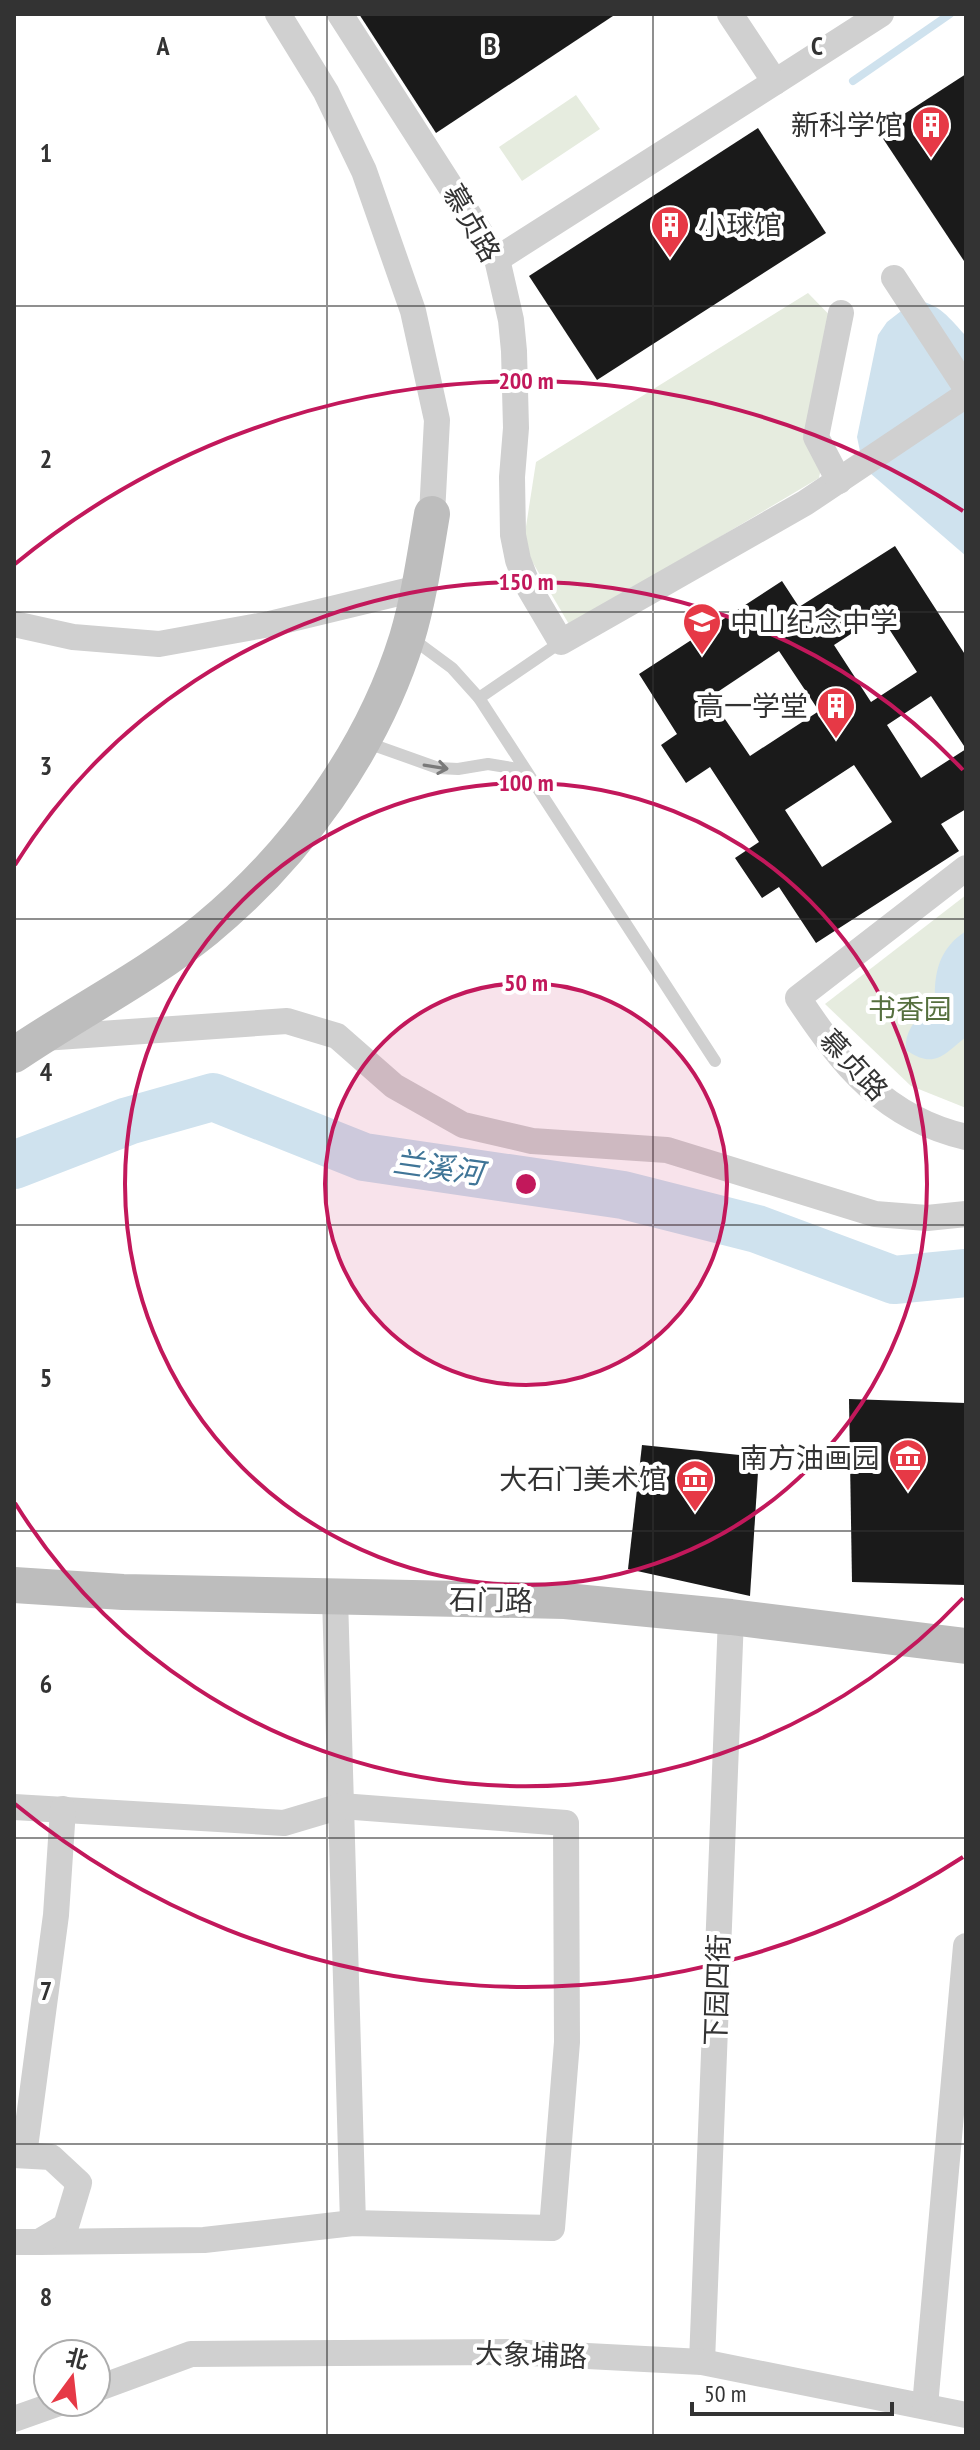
<svg xmlns="http://www.w3.org/2000/svg" width="980" height="2450" font-family="'PT Sans Narrow','Noto Sans SC',sans-serif">
<style>
.green{fill:#e6ecdf}
.water{fill:#cfe2ee}
.lines{fill:none;stroke-linecap:round;stroke-linejoin:round}
.stream{stroke:#cfe2ee;stroke-width:8}
.river{stroke:#cfe2ee;stroke-width:48}
.building{fill:#1a1a1a;fill-rule:evenodd}
.lane{stroke:#d0d0d0;stroke-width:12}
.street{stroke:#d0d0d0;stroke-width:26}
.secondary{stroke:#bdbdbd;stroke-width:36}
.oneway{stroke:#7a7a7a}
.grid{fill:none;stroke:#333;stroke-width:2;stroke-opacity:0.55}
.ring{fill:none;stroke:#c2185b;stroke-width:4}
.labels{text-anchor:middle;stroke-width:8;stroke-linejoin:round;paint-order:stroke}
.poi-label{font-size:28px;fill:#333;stroke:#fff;text-anchor:end}
.street-label{font-size:28px;fill:#333;stroke:#fff}
.park-label{font-size:28px;fill:#56703f;stroke:#fff}
.water-label{font-size:30px;font-style:italic;fill:#3f7597;stroke:#fff}
.grid-label{font-size:26px;text-anchor:middle;font-weight:bold;fill:#333;stroke:#fff;stroke-width:8;stroke-linejoin:round;paint-order:stroke}
.centre{fill:#c2185b;stroke:#fff;stroke-width:4}
.ring-label{font-size:24px;text-anchor:middle;font-weight:bold;fill:#c2185b;stroke:#fff;stroke-width:8;stroke-linejoin:round;paint-order:stroke}
</style>
<rect width="100%" height="100%" fill="#fff"/>
<g class="green">
<path d="M576 95 600 129 522 181 499 147Z"/>
<path d="M808 293 848 334 819 478 570 626 523 546 536 462Z"/>
<path d="M966 895V1108L911 1086 825 1004Z"/>
</g>
<g class="water">
<path d="M914 301C938 301 951 320 966 336V556L870 473 861 456 857 437 878 335 887 322Z"/>
<path d="M966 931V1037C944 1054 935 1070 906 1050 904 1027 921 1016 935 999 934 970 941 947 966 931Z"/>
</g>
<g class="lines">
<path class="stream" d="M853 81 950 14"/>
<path class="river" d="M14 1165 128 1121 213 1097 364 1157 623 1195 757 1229 894 1280 966 1273"/>
</g>
<g class="building">
<path d="M359 14H616L436 133Z"/>
<path d="M966 74V264L878 131Z"/>
<path d="M758 128 826 233 597 380 529 276Z"/>
<path d="M895 546 966 656V809L941 824 959 851 816 943 779 887 762 898 735 858 759 842 710 767 686 783 661 745 677 734 639 674 782 581 799 607ZM880 615 917 672 871 702 834 645ZM779 651 819 711 750 756 710 697ZM931 696 966 749 921 778 887 725ZM854 765 892 822 822 867 785 810Z"/>
<path d="M849 1399 966 1403V1585L852 1582Z"/>
<path d="M642 1445 759 1457 750 1596 628 1569Z"/>
</g>
<g class="lines">
<g class="lane">
<path d="M410 637 452 668 479 698 715 1061"/>
<path d="M479 698 561 642"/>
<path d="M365 742 438 768 458 769 488 764 524 770"/>
</g>
<g class="street">
<path d="M278 14 326 92 364 171 413 311 437 420 432 514"/>
<path d="M340 14 497 259 511 320 514 351 516 428 512 477 513 535 518 560 528 586 561 642 805 503 966 395"/>
<path d="M730 14 775 82 881 14"/>
<path d="M497 259 775 82"/>
<path d="M894 278 966 388"/>
<path d="M839 481 816 437 841 313"/>
<path d="M14 624 73 637 159 644 270 624 419 588"/>
<path d="M966 868 798 998C842 1064 884 1118 966 1137"/>
<path d="M43 1038 287 1021 337 1036 394 1086 463 1125 532 1141 667 1150 875 1214 927 1218 966 1214"/>
<path d="M335 1597 353 2223"/>
<path d="M14 1807 284 1823 341 1806 566 1823 567 2042 552 2228 353 2223 204 2240 39 2242"/>
<path d="M14 2155 51 2157 79 2183 66 2226 39 2242H14"/>
<path d="M24 2155 56 1915 63 1809"/>
<path d="M702 2362 731 1617"/>
<path d="M96 2389 191 2354 511 2352 702 2362 966 2415"/>
<path d="M925 2406 966 1946"/>
<path d="M14 2419 62 2402"/>
</g>
<g class="secondary">
<path d="M14 1055C77 1012 147 977 206 929 297 854 372 750 407 638 419 598 425 555 432 514"/>
<path d="M14 1585 123 1592 565 1601 731 1617 966 1646"/>
</g>
</g>
<defs><path id="oneway-shaft" d="M-6 0H5M1.5-3L5.5 0L1.5 3" fill="none" stroke-width="1.6" stroke-linecap="round" stroke-linejoin="round" transform="scale(2)"/></defs>
<use class="oneway" href="#oneway-shaft" transform="translate(436 767) rotate(9)"/>
<path class="grid" d="M327 14V2436M653 14V2436M14 306H966M14 612H966M14 919H966M14 1225H966M14 1531H966M14 1838H966M14 2144H966"/>
<circle cx="526" cy="1184" r="201" fill="#c2185b" fill-opacity=".12"/>
<g class="ring">
<circle cx="526" cy="1184" r="201"/>
<circle cx="526" cy="1184" r="401"/>
<path d="M963 1598A602 602 0 0 1 15 1503M15 865A602 602 0 0 1 963 770"/>
<path d="M963 1857A803 803 0 0 1 15 1804M15 564A803 803 0 0 1 963 511"/>
</g>
<defs>
<g id="building-pin" transform="scale(2)"><path d="M0 17L-7.5 6A9.5 9.5 0 1 1 7.5 6Z" fill="#e63946" stroke="#fff"/><path d="M-4-6H4V6H1V3H-1V6H-4ZM-2.5-4.3h1.7v1.8h-1.7ZM.8-4.3h1.7v1.8H.8ZM-2.5-1h1.7V.8h-1.7ZM.8-1h1.7V.8H.8Z" fill="#fff"/></g>
<g id="school-pin" transform="scale(2)"><path d="M0 17L-7.5 6A9.5 9.5 0 1 1 7.5 6Z" fill="#e63946" stroke="#fff"/><path d="M0-5L7-2L0 1L-7-2ZM-4 1L0 2.5L4 1V4Q0 6-4 4Z" fill="#fff"/></g>
<g id="museum-pin" transform="scale(2)"><path d="M0 17L-7.5 6A9.5 9.5 0 1 1 7.5 6Z" fill="#e63946" stroke="#fff"/><path d="M0-6L6-3V-2H-6V-3ZM-5-1h2V3h-2ZM-1-1h2V3h-2ZM3-1h2V3H3ZM-6 4H6V6H-6Z" fill="#fff"/></g>
</defs>
<g fill-rule="evenodd">
<use href="#building-pin" x="931" y="125"/>
<use href="#building-pin" x="670" y="225"/>
<use href="#school-pin" x="702" y="622"/>
<use href="#building-pin" x="836" y="706"/>
<use href="#museum-pin" x="908" y="1458"/>
<use href="#museum-pin" x="695" y="1479"/>
</g>
<g class="labels">
<g class="poi-label">
<text x="903" y="135">新科学馆</text>
<text x="698" y="235" text-anchor="start">小球馆</text>
<text x="730" y="632" text-anchor="start">中山纪念中学</text>
<text x="808" y="716">高一学堂</text>
<text x="880" y="1468">南方油画园</text>
<text x="667" y="1489">大石门美术馆</text>
</g>
<g class="street-label">
<text transform="translate(472 223) rotate(60)" y="10">慕贞路</text>
<text transform="translate(854 1065) rotate(47)" y="10">慕贞路</text>
<text transform="translate(491 1600) rotate(1)" y="10">石门路</text>
<text transform="translate(717 1990) rotate(-88)" y="10">下园四街</text>
<text transform="translate(531 2355) rotate(2)" y="10">大象埔路</text>
</g>
<g class="park-label">
<text x="910" y="1019">书香园</text>
</g>
<g class="water-label">
<text transform="translate(438 1168) rotate(8)" y="10">兰溪河</text>
</g>
</g>
<g class="grid-label">
<text x="163" y="55">A</text>
<text x="490" y="55">B</text>
<text x="817" y="55">C</text>
<text x="46" y="162">1</text>
<text x="46" y="468">2</text>
<text x="46" y="775">3</text>
<text x="46" y="1081">4</text>
<text x="46" y="1387">5</text>
<text x="46" y="1693">6</text>
<text x="46" y="2000">7</text>
<text x="46" y="2306">8</text>
</g>
<circle cx="526" cy="1184" r="12" class="centre"/>
<g class="ring-label">
<text x="526" y="389">200 m</text>
<text x="526" y="590">150 m</text>
<text x="526" y="791">100 m</text>
<text x="526" y="991">50 m</text>
</g>
<rect width="980" height="2450" fill="none" stroke="#333333" stroke-width="32"/>
<g transform="translate(72 2378) rotate(15)"><circle r="38" fill="#ffffff" stroke="#adadad" stroke-width="2"/>
<path d="M0-6L14 30L0 20L-14 30Z" fill="#e63946"/>
<text y="-12" font-size="22" font-weight="bold" text-anchor="middle" fill="#333333">北</text>
</g>
<path d="M692 2402v12h200v-12" fill="none" stroke="#333333" stroke-width="4"/>
<text x="704" y="2402" font-size="24" fill="#333333" stroke="#ffffff" stroke-width="6" paint-order="stroke">50 m</text>
</svg>
